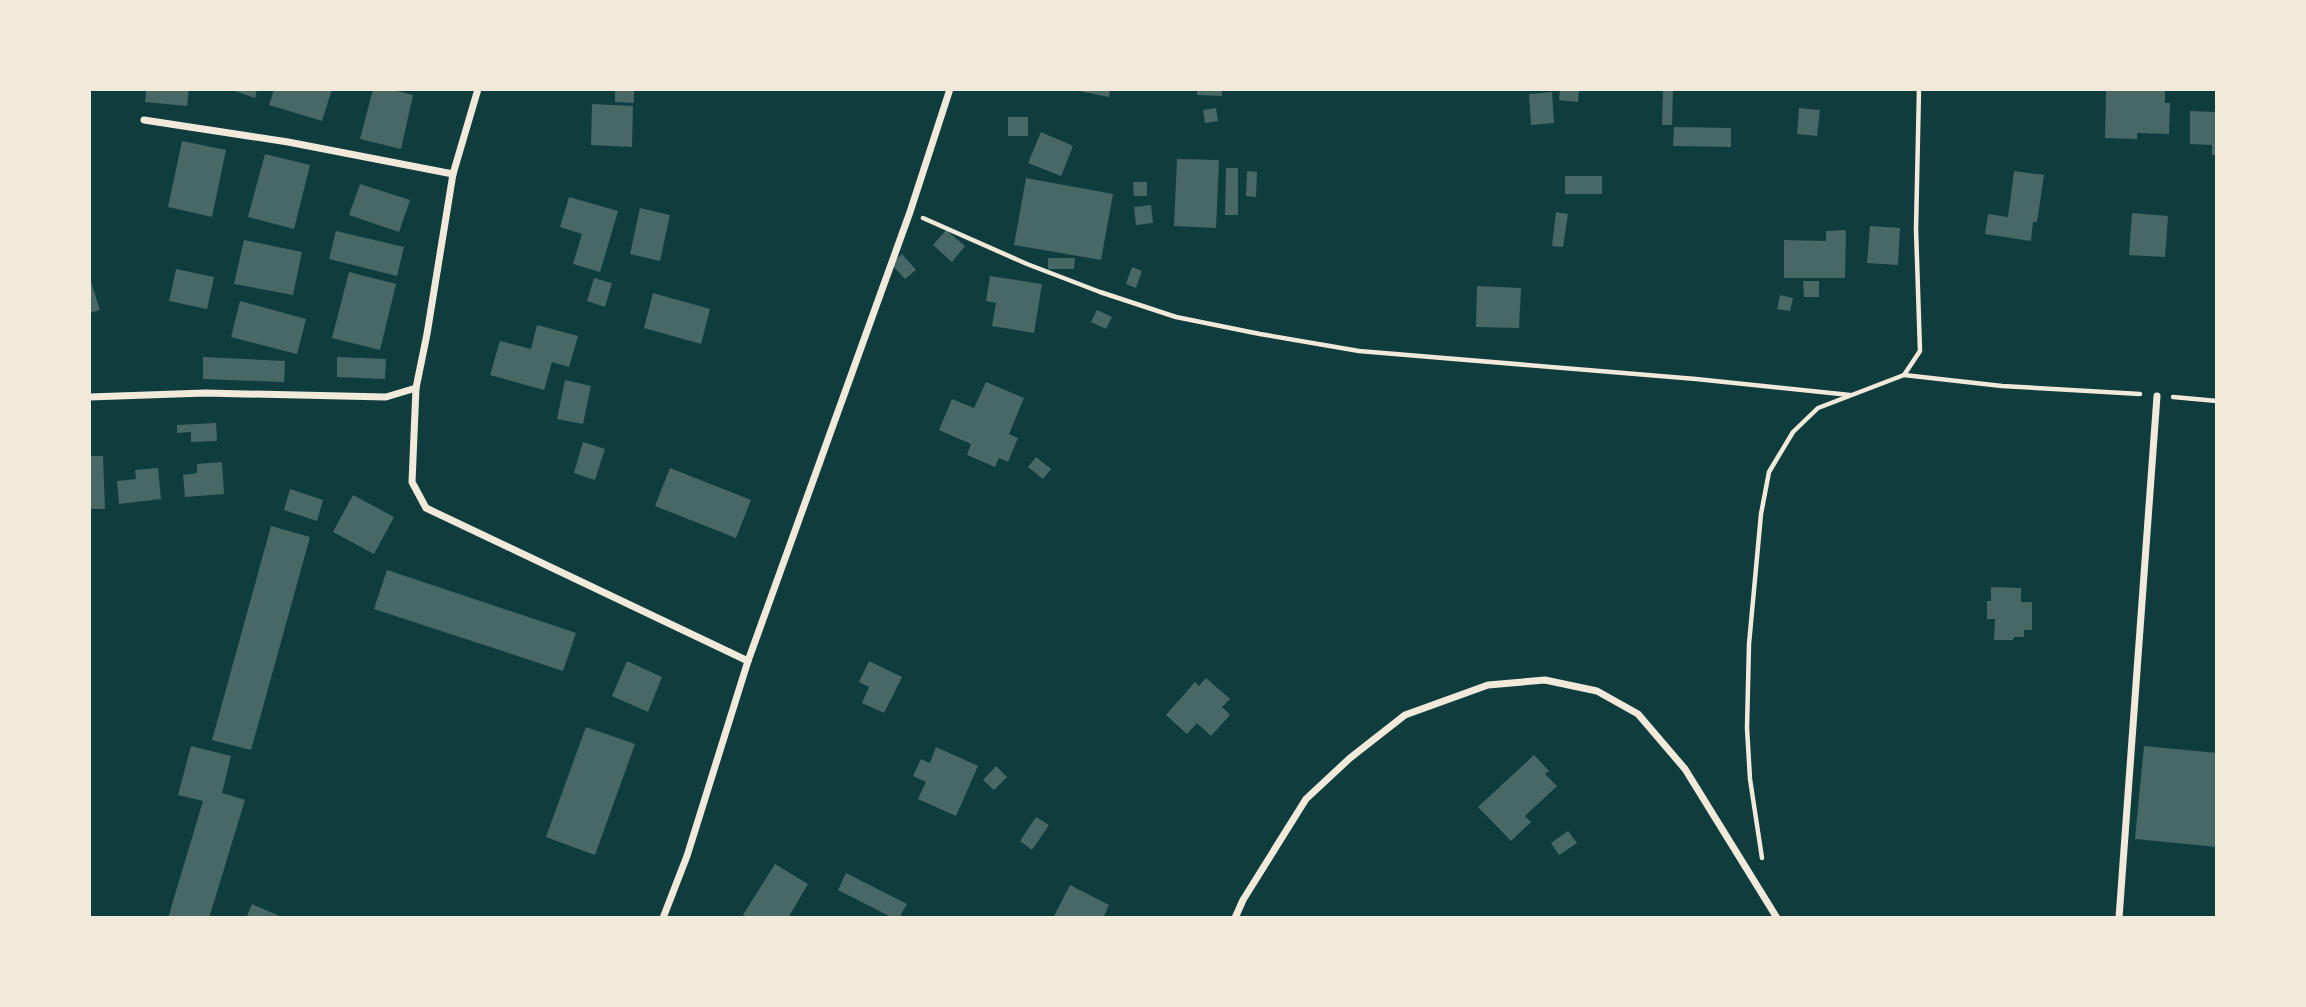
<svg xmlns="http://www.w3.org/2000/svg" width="2306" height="1007" font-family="Signika,sans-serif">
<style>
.building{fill:#486865}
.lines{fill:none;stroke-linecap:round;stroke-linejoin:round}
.path{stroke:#f1e9da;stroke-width:4.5}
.minor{stroke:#f1e9da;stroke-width:7}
</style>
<rect width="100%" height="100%" fill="#0f3d3e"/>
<g class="building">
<path d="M146 89H189L187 106 145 102Z"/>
<path d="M229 89H257L255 98Z"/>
<path d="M274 89H332L322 121 269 105Z"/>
<path d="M373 89H389L413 95 401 149 360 139Z"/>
<path d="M615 89H634V103L615 102Z"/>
<path d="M1069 89H1110L1109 97Z"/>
<path d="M1197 89H1222V96L1197 95Z"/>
<path d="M1560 89 1579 90 1578 102 1559 100Z"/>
<path d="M1663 89H1673L1672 125H1662Z"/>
<path d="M2106 89H2165V103H2170L2169 134 2137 133V139L2105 138Z"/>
<path d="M1552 92 1554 123 1531 125 1529 94Z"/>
<path d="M592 104 633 106 632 147 591 145Z"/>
<path d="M1216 108 1218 121 1205 123 1203 110Z"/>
<path d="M1799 108 1820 110 1817 136 1797 134Z"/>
<path d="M2190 111 2217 112V155H2212V145L2190 144Z"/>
<rect x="1008" y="117" width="20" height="19"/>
<path d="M1674 127 1731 128V147L1673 146Z"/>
<path d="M1041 132 1073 146 1061 176 1028 163Z"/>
<path d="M182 141 226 150 212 217 168 207Z"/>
<path d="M265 154 310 165 294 229 248 217Z"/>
<path d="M1177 159 1219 160 1216 228 1174 226Z"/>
<path d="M1226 168H1238V215H1225Z"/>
<path d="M1247 171 1257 172 1256 197 1246 196Z"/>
<path d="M2014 171 2044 175 2037 222H2033L2031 241 1985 234 1988 214 2008 217Z"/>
<rect x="1565" y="176" width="37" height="18"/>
<path d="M1026 178 1113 194 1101 260 1014 245Z"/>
<path d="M1133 182H1147V196H1134Z"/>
<path d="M360 184 410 200 399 232 349 215Z"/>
<path d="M569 197 618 211 600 272 573 264 582 234 560 227Z"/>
<path d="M1151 205 1153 223 1136 225 1134 207Z"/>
<path d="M640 208 670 215 660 261 630 254Z"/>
<path d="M1556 212 1568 214 1563 247 1552 246Z"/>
<path d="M2132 213 2168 216 2165 257 2129 255Z"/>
<path d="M1870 226 1900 228 1898 265 1867 263Z"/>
<path d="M946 230 965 246 952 262 933 245Z"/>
<path d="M1846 230 1845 278H1784V240L1826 241V231Z"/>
<path d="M336 231 404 247 397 276 329 259Z"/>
<path d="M244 240 302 252 293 295 234 284Z"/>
<path d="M902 254 916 270 905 279 891 264Z"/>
<path d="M1048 258H1075L1074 269H1048Z"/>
<path d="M1132 267 1142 271 1136 288 1126 284Z"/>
<path d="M176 269 214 277 207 309 169 301Z"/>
<path d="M349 272 396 284 380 350 332 338Z"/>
<path d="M89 276 100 310 89 313Z"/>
<path d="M990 276 1042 284 1034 333 992 326 996 303 986 301Z"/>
<path d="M594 278 612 283 605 307 587 301Z"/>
<path d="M1803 281H1819V297H1804Z"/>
<path d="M1477 286 1521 288 1519 328 1476 327Z"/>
<path d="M653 293 710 309 701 344 644 328Z"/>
<path d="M1780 295 1793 298 1790 311 1777 309Z"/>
<path d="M240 301 306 319 297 354 231 337Z"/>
<path d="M1097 310 1112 317 1106 329 1091 322Z"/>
<path d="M537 325 578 336 569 367 552 362 544 390 490 375 500 341 531 349Z"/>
<path d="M203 357 285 361 284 382 203 379Z"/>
<path d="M337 357 386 359 385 379 337 377Z"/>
<path d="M565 380 591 386 583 424 557 419Z"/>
<path d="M986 382 1024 398 1009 434 1018 438 1008 462 999 458 995 467 967 455 971 444 939 430 952 399 974 408Z"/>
<path d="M216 423 217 441 191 442V432L177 433V425Z"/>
<path d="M583 442 605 449 595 480 574 473Z"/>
<path d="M89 456H103L105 509H89Z"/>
<path d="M1036 457 1051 469 1043 479 1028 467Z"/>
<path d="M222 462 224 494 185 497 183 475 197 473V464Z"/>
<path d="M158 468 161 499 119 504 117 481 136 479 135 470Z"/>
<path d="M670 468 751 500 736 538 655 506Z"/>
<path d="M290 489 323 500 317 521 284 510Z"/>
<path d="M353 495 394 517 374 554 333 532Z"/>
<path d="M271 526 310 537 251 750 212 740Z"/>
<path d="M387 570 576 633 563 671 374 609Z"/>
<path d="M1991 587 2021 588V602H2032V630H2024V637H2014L2013 640H1994L1995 619H1987V601H1991Z"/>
<path d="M627 661 662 677 648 712 612 696Z"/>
<path d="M869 661 902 677 884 713 862 703 869 687 859 682Z"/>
<path d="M1206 678 1230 699 1222 707 1230 715 1211 736 1197 723 1187 734 1166 715 1195 682 1199 686Z"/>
<path d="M586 727 635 744 595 855 546 837Z"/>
<path d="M191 746 231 756 222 793 245 800 209 918H168L203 801 178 795Z"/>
<path d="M2144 746 2217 753V847L2135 839Z"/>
<path d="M936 747 978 766 956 816 918 799 926 782 913 776 921 759 930 763Z"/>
<path d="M1534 755 1549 771 1545 774 1557 786 1525 816 1531 822 1511 841 1478 807Z"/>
<path d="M996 766 1007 777 994 790 983 780Z"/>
<path d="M1036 817 1049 825 1032 850 1020 841Z"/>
<path d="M1568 831 1577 843 1559 855 1551 843Z"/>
<path d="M775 864 808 884 788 918H747L743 915Z"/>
<path d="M846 873 907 904 899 918H893L838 890Z"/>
<path d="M1070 885 1109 905 1103 918H1053Z"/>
<path d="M252 904 284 918H246Z"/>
</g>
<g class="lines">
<g class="path">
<path d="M923 218 1027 264 1100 292 1176 317 1260 334 1359 351 1696 379 1850 395"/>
<path d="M1904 375 2002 386 2140 394"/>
<path d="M2173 397 2217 401"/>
<path d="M1762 858 1750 779 1747 728 1749 644 1761 514 1769 472 1793 432 1818 408 1904 375 1920 351 1916 229 1919 89"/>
</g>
<g class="minor">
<path d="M144 120 288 142 453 174"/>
<path d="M416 388 412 482 426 508 748 661"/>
<path d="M89 397 205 393 386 397 416 388 427 334 453 174 478 89"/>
<path d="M663 918 687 856 748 661 910 212 950 89"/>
<path d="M1235 918 1243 900 1306 799 1350 758 1405 715 1488 685 1545 680 1597 691 1638 714 1685 769 1777 918"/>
<path d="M2119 918 2157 396"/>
</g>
</g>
<rect width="2306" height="1007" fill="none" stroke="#f1e9da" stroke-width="182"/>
</svg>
